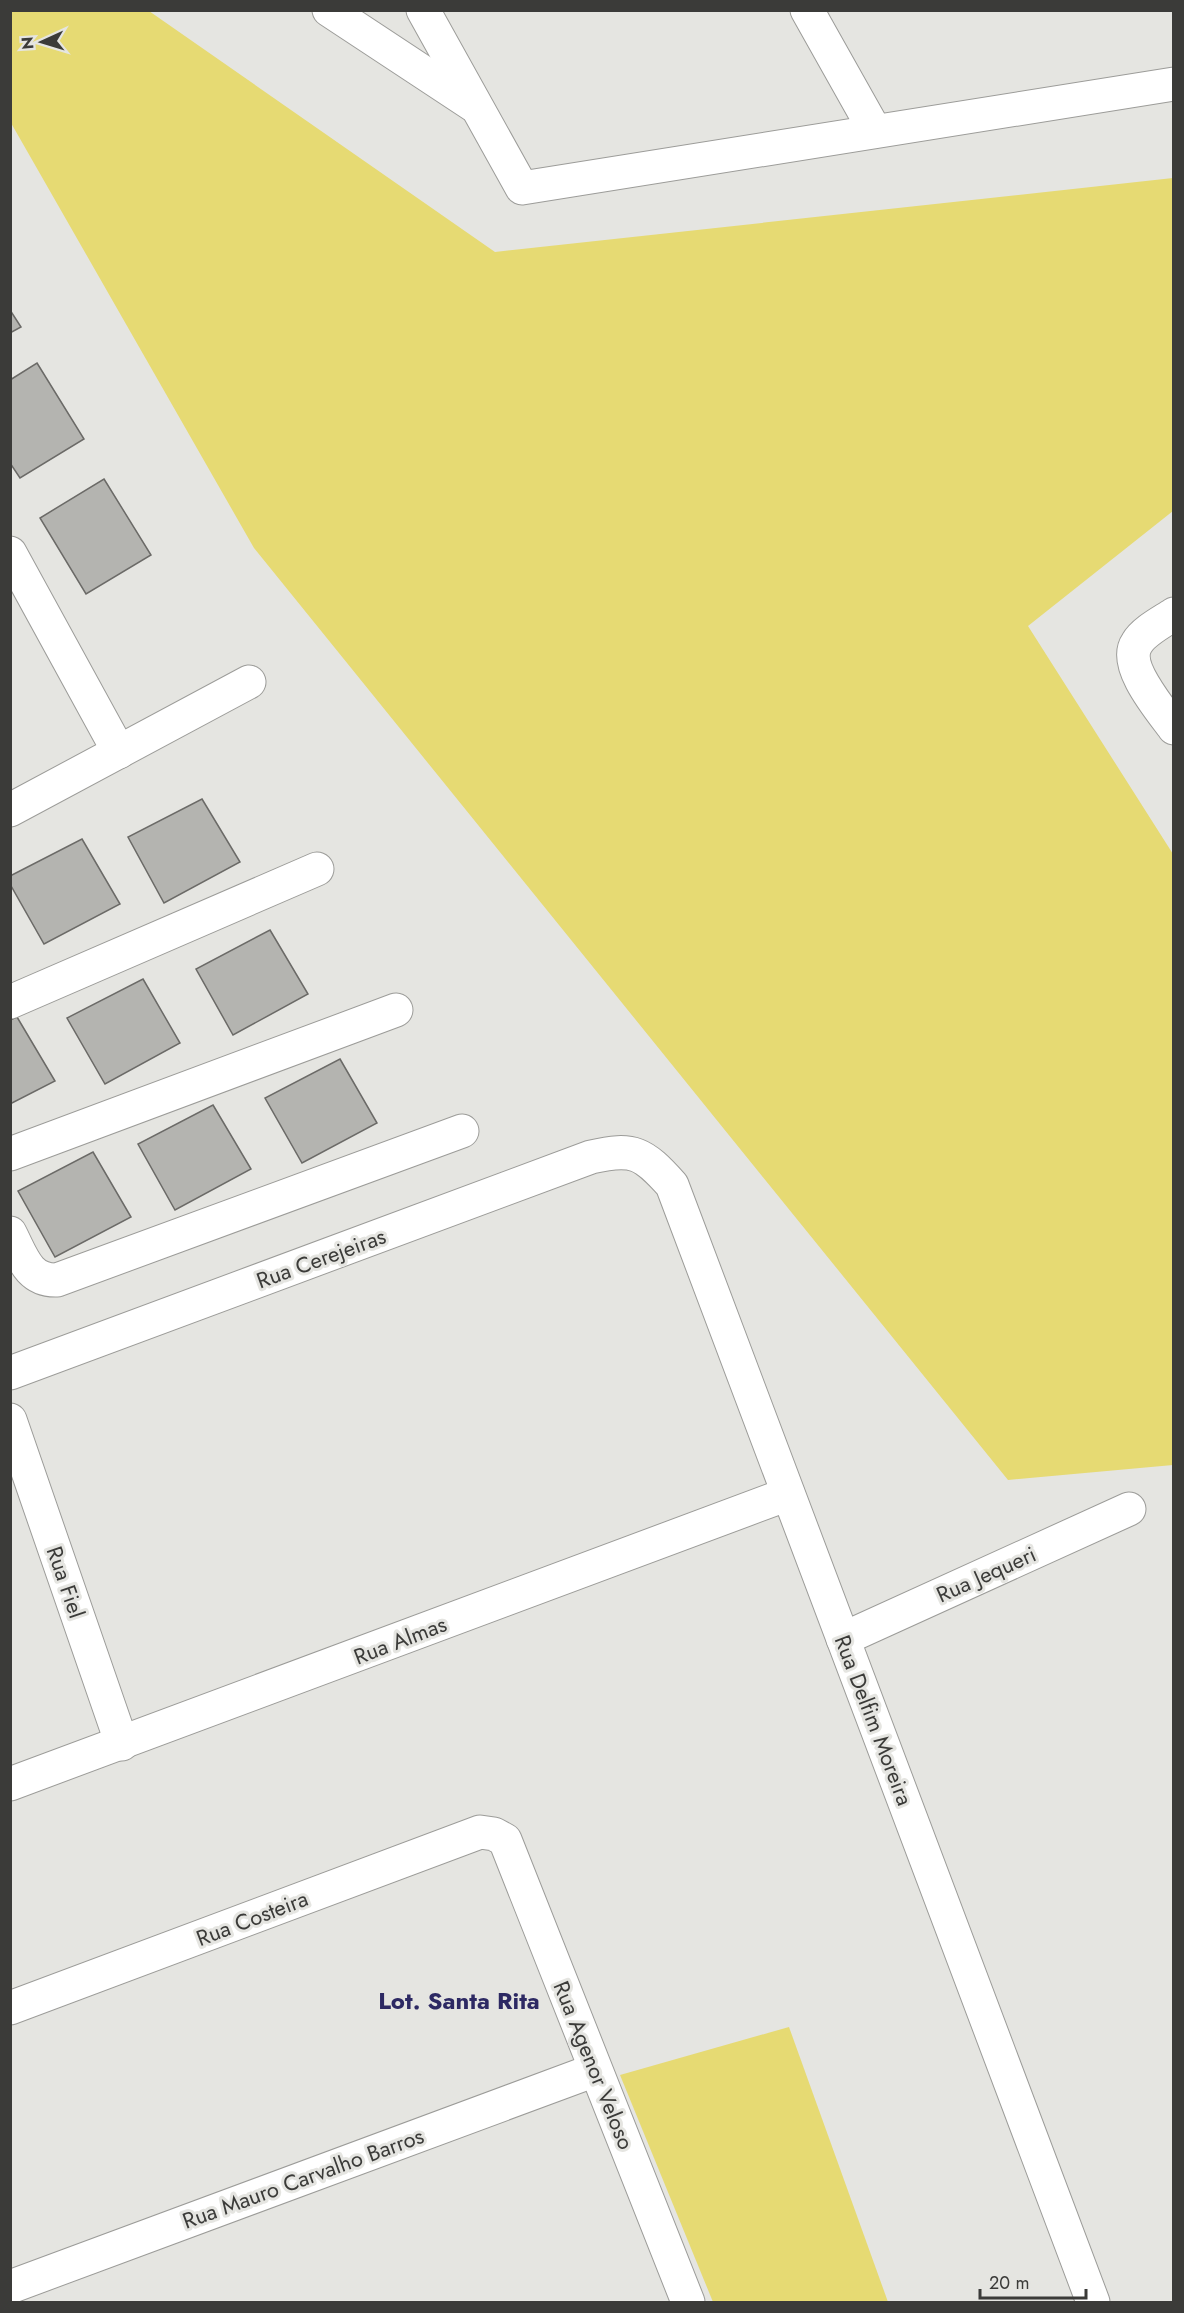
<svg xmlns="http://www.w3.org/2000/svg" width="1184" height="2313" font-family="Jost,sans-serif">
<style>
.green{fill:#e6da73}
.building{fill:#b4b4b0;stroke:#6b6a67;stroke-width:1.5}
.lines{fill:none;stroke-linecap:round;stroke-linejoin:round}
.minor-casing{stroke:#9c9c99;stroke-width:35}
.minor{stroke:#fff;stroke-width:33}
.labels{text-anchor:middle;stroke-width:6;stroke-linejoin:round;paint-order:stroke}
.street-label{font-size:22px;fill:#3b3b39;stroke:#e5e5e1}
.neighbourhood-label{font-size:24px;font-weight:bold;fill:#2d2963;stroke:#e5e5e1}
</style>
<rect width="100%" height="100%" fill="#e5e5e1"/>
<g class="green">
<path d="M10 11H149L495 252 1173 178V511L1028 626 1173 854V1465L1008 1480 254 548 11 123Z"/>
<path d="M789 2027 888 2302H713L620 2075Z"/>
</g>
<g class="building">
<path d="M10 310 21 327 10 333Z"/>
<path d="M37 363 84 439 20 478 10 463V380Z"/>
<path d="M104 479 151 555 86 594 40 518Z"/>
<path d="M202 799 240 862 164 903 128 837Z"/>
<path d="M82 839 120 904 44 944 10 884V876Z"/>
<path d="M270 930 308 994 233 1035 196 969Z"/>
<path d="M143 979 180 1043 105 1084 67 1018Z"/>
<path d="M17 1017 55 1081 10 1104V1020Z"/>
<path d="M340 1059 377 1123 302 1163 265 1098Z"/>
<path d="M213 1105 251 1169 175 1210 138 1144Z"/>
<path d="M93 1152 131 1217 55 1257 18 1191Z"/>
</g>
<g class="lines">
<g class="minor-casing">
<g id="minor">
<path d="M329 10 473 105"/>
<path d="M423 10 522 188 1174 84"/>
<path d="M807 10 875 131"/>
<path d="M10 553 119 752"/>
<path d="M1174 614C1162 622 1144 631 1137 643 1122 665 1161 710 1174 728"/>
<path d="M10 810 249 682"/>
<path d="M10 1002 317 869"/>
<path d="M10 1154 396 1010"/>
<path d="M10 1233C22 1256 28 1281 57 1280L462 1131"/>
<path d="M10 1373 591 1157C634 1147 643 1153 672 1185L1093 2302"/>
<path d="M10 1420 122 1744"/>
<path d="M843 1639 1129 1509"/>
<path d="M10 1784 788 1494"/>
<path d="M10 2008 480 1832 494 1834 505 1840 688 2302"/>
<path d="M10 2287 595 2070"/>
</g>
</g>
<use href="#minor" class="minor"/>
</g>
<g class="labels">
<g class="street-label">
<text transform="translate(321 1258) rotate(-20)" y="8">Rua Cerejeiras</text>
<text transform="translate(986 1574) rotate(-24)" y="8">Rua Jequeri</text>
<text transform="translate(66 1582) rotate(71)" y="8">Rua Fiel</text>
<text transform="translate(400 1640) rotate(-21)" y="8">Rua Almas</text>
<text transform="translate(874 1720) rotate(69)" y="8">Rua Delfim Moreira</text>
<text transform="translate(252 1918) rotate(-21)" y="8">Rua Costeira</text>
<text transform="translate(594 2065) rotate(68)" y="8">Rua Agenor Veloso</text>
<text transform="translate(303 2178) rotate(-20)" y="8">Rua Mauro Carvalho Barros</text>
</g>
<g class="neighbourhood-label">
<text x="459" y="2009">Lot. Santa Rita</text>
</g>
</g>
<rect width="1184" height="2313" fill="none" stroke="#3b3b39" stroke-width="24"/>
<g transform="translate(42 42) rotate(266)" stroke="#e5e5e1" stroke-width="4.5" paint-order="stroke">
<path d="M0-4.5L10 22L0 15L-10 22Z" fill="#3b3b39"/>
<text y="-9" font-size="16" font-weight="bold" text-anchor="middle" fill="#3b3b39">N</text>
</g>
<path d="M980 2289v9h106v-9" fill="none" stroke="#3b3b39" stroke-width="3"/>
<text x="989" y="2289" font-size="18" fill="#3b3b39" stroke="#e5e5e1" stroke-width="4.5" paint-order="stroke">20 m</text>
</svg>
